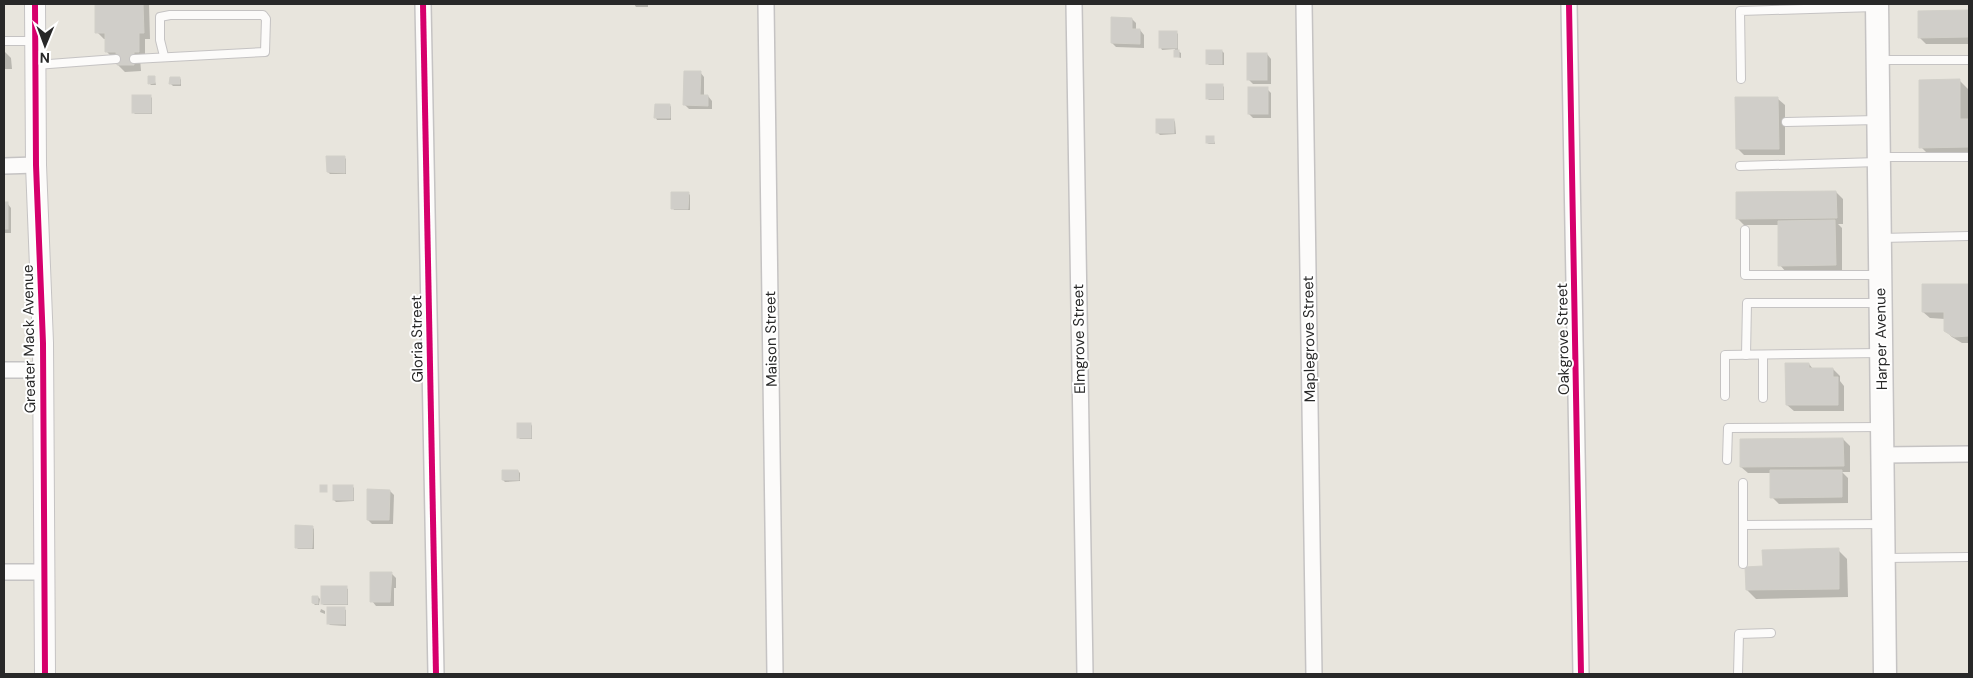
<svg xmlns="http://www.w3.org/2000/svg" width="1973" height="678" font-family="'DM Sans',sans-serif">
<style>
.shadow{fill:#0003}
.building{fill:#d0cec9;stroke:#d2d0c9}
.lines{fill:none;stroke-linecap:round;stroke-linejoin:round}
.service-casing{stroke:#c5c3c3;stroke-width:10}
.minor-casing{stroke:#c5c3c3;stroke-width:18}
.tertiary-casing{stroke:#c5c3c3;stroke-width:22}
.secondary-casing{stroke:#c5c3c3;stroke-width:25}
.service{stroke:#fcfbfa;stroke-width:8}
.minor{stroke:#fcfbfa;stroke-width:15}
.tertiary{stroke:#fcfbfa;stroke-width:20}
.secondary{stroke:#fcfbfa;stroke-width:22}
.cycleway-casing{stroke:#fff;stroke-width:9}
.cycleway{stroke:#d6006c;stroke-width:6}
.labels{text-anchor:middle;stroke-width:4;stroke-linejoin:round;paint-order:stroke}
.street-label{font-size:15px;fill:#282828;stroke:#fff}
</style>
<rect width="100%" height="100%" fill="#e8e5dd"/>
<g class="shadow">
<path d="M96 4H149L150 39H145V58H140L141 71 125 72 118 65V58H113L107 52 106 39H104L97 32Z"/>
<path d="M634 4H648V7H636Z"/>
<path d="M1967 11 1969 13V44H1926L1920 38Z"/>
<path d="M1132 19 1136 23V30H1140L1144 35V48L1116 47 1112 43Z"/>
<path d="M1176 32 1178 34V51L1181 53V58L1175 56V49L1162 50 1161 48Z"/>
<path d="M4 51 11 58 12 69H4Z"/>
<path d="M1222 51 1224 53V65H1209L1207 63Z"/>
<path d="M1267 54 1271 59V84H1253L1248 79Z"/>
<path d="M700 72 704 77V96H708L712 101V109H689L685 105Z"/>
<path d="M154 78 156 85H151L149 83Z"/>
<path d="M180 78 181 80V86H173L171 84Z"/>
<path d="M1959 80 1968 89 1969 156H1930L1921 147Z"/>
<path d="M1222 85 1224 87V100H1209L1207 98Z"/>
<path d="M1267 89 1271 93V118H1253L1249 114Z"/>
<path d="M150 96 152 98V114H135L133 112Z"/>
<path d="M1778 99 1785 105V155H1744L1737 148Z"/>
<path d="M670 105 671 107V120H657L656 118Z"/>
<path d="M1174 120 1175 122 1176 134 1160 135 1158 133Z"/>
<path d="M1213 137 1215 144H1209L1207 143Z"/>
<path d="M344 157 346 159V174H330L328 172Z"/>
<path d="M1836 192 1843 199V224H1838L1842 228V271L1786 272 1780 265 1779 225H1744L1737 218Z"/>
<path d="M688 193 690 195V210H674L673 208Z"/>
<path d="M4 203H7L11 208V233H4Z"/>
<path d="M1923 285 1969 286V343H1962L1952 337 1945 330V319L1930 318 1923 312Z"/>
<path d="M1809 364 1813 369H1833L1840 376V381L1844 386V411H1794L1787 405Z"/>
<path d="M531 424 532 426V439H520L518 437Z"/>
<path d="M1843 439 1850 446V472H1842L1848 478V503L1779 504 1772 497 1771 473H1748L1741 467Z"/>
<path d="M518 471 520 473V481L505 482 503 480Z"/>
<path d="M352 486 354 488V501L336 502 334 500Z"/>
<path d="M390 491 394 495 393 524H372L368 520Z"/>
<path d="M312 527 314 529V549H298L296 547Z"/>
<path d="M1838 550 1847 559 1848 597 1756 599 1747 590Z"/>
<path d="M392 574 396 578V588H394V606H376L372 601Z"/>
<path d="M346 588 348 589V605H324L322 604Z"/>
<path d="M318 597 320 599 319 605H315L313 603Z"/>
<path d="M321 609 325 611V614L320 612Z"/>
<path d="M344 609 346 610V626L330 625 328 623Z"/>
</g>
<g class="building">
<path d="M95 4H143L144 33H139V52H134V65H117L116 52H105V33H95Z"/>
<path d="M1968 10V37L1918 38V11Z"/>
<path d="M1111 17 1132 18V29H1140V44L1111 43Z"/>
<rect x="1159" y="31" width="18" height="17"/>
<rect x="1174" y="50" width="5" height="7"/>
<rect x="1206" y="50" width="16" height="14"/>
<rect x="1247" y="53" width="20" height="27"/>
<path d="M684 71H701L700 95H708V106L683 105Z"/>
<path d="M148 76H155V83L148 84Z"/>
<path d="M170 77H180V84H169Z"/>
<path d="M1960 79V119H1969V147L1919 148V80Z"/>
<rect x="1206" y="84" width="17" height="15"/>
<rect x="1248" y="87" width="20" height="27"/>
<rect x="132" y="95" width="19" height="18"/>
<path d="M1735 97H1778L1779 149H1736Z"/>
<path d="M655 104H670V118H654Z"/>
<rect x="1156" y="119" width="18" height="14"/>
<rect x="1206" y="136" width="8" height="7"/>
<path d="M326 156H345V173L327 172Z"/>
<path d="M1836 191 1837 218 1736 219V192Z"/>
<path d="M671 192H689L688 209H671Z"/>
<rect x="4" y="202" width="4" height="27"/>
<path d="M1835 220 1836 265 1778 266V221Z"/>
<path d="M1922 284H1969V336L1954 337 1944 331V312H1922Z"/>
<path d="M1785 363H1809V368H1833V377H1838V405H1786Z"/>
<rect x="517" y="423" width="14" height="15"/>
<path d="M1843 438 1844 466 1740 467V439Z"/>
<path d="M502 470H518L519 480H502Z"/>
<path d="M1770 470H1842V497L1770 498Z"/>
<rect x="320" y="485" width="7" height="7"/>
<rect x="333" y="485" width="20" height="15"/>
<path d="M367 489 390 490 389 520H367Z"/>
<path d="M295 525 313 526 312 548H295Z"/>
<path d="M1839 548V589L1746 590 1745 567 1763 566 1762 550Z"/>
<path d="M370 572H392L390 602H370Z"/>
<rect x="321" y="586" width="26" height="18"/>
<path d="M312 596H318V604L312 603Z"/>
<rect x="327" y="607" width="18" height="17"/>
</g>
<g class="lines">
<g class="service-casing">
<g id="service">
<path d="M4 41H34"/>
<path d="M134 59 265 52 266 19 263 15H170L160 17V40L164 56"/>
<path d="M1879 60H1969"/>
<path d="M36 65 116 59"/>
<path d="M1741 79 1740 11 1875 7"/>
<path d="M1786 122 1877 120"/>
<path d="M1881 157H1969"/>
<path d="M1740 166 1878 162"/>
<path d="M1745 230V275H1878"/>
<path d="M1881 238 1969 236"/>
<path d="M1746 355 1747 303H1879"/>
<path d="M1725 396V355L1879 353"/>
<path d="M1763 398V355"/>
<path d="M1727 460 1728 428 1880 427"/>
<path d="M1743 483V525L1882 524"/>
<path d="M1743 525V564"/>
<path d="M1886 558 1969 557"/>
<path d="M1738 674 1739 634 1771 633"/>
</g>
</g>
<g class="minor-casing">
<g id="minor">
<path d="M423 4 436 674"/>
<path d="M766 4 775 674"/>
<path d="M1074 4 1085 674"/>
<path d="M1304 4 1314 674"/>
<path d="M1569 4 1581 674"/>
<path d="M4 166 36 165"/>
<path d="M4 370H43"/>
<path d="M1883 455 1969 454"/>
<path d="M4 572H44"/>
</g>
</g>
<g class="tertiary-casing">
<path id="tertiary" d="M35 4 36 165 43 343 45 674"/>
</g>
<g class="secondary-casing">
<path id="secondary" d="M1877 4 1885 674"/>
</g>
<use href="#service" class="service"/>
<use href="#minor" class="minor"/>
<use href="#tertiary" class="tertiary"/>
<use href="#secondary" class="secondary"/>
<g class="cycleway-casing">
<g id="cycleway">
<path d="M35 4 36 165 43 343 45 674"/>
<path d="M423 4 436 674"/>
<path d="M1569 4 1581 674"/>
</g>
</g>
<use href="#cycleway" class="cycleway"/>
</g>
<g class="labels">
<g class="street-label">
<text transform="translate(29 339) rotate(-91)" y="5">Greater Mack Avenue</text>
<text transform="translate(417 339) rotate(-91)" y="5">Gloria Street</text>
<text transform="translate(771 339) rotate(-91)" y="5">Maison Street</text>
<text transform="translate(1079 339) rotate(-91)" y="5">Elmgrove Street</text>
<text transform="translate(1309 339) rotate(-91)" y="5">Maplegrove Street</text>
<text transform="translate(1563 339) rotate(-91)" y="5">Oakgrove Street</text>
<text transform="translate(1881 339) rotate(-91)" y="5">Harper Avenue</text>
</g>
</g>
<rect width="1973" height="678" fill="none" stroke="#282828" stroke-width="10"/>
<g transform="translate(45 45) rotate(181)" stroke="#ffffff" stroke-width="4" paint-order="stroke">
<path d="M0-4L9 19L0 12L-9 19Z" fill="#282828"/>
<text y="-8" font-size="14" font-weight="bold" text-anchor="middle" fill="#282828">N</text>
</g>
</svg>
